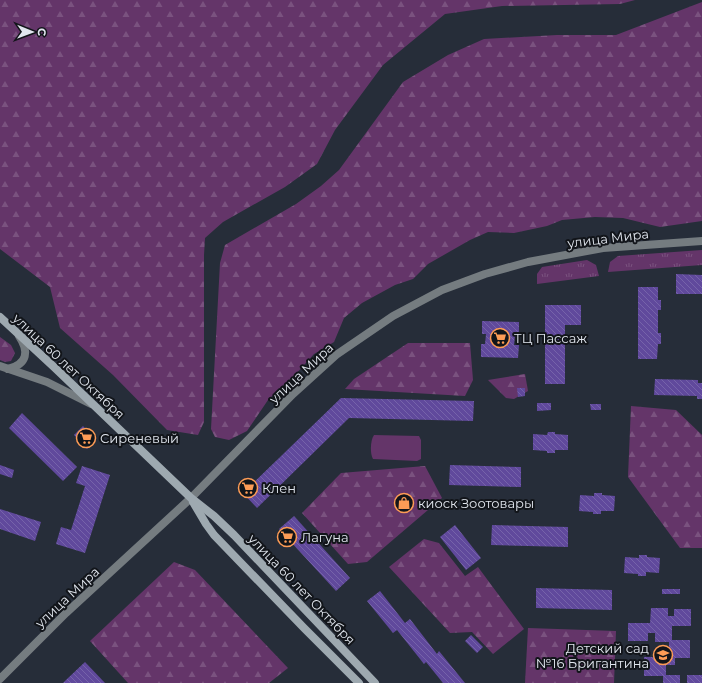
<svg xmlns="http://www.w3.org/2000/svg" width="702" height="683" font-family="Montserrat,sans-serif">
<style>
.grass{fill:url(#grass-tufts)}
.forest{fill:url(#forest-firs)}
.pitch{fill:#643569}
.building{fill:url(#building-back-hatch)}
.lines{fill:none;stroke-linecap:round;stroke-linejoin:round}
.minor{stroke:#757c80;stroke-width:8}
.tertiary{stroke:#757c80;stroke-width:8}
.secondary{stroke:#9ea9b0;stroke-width:8}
.labels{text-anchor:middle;stroke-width:4;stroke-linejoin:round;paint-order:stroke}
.street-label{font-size:13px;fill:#e1e6ee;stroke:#12151a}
.poi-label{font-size:13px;fill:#e1e6ee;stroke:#12151a;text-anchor:start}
</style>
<defs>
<pattern id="grass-tufts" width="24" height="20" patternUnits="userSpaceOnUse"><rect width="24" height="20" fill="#643569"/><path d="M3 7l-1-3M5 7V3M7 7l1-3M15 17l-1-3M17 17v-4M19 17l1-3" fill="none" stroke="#7a527f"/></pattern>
<pattern id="forest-firs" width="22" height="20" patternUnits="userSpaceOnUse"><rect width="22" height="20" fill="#643569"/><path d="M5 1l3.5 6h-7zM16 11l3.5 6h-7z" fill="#7a527f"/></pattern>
<pattern id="building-back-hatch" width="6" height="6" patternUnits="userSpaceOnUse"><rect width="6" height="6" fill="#60499c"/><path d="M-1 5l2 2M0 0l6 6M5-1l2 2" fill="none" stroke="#7663aa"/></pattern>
</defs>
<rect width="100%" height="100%" fill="#262d39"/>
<g class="grass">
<path d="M702 250V265L608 272 610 262 618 256Z"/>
<path d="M587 260 596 265 599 276 537 284V274L542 267Z"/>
</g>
<g class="forest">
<path d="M0 0H635L620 4 502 6 445 14 383 65 335 130 317 164 285 187 223 222 205 238 204 255V422L198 435 167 430 113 375 60 328 50 287 0 249Z"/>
<path d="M702 2V221L660 227 623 218 595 217 562 220 547 226 514 233 488 232 470 240 428 264 413 279 395 285 362 303 344 318 334 342 314 354 295 375 280 388 268 400 247 431 229 440 215 437 211 429 220 263 225 245 296 204 321 186 339 170 403 82 448 55 484 39 557 35H616Z"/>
<path d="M0 337 11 345 15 353 11 361 5 362 0 360Z"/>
<path d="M408 343H470L473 380 465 396 345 389 354 379Z"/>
<path d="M525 374 528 391 514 399 506 398 488 380Z"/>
<path d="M631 406 676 410 702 435V548H680L628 477Z"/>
<path d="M425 466 442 498 367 562 348 564 302 513 341 473Z"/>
<path d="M424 539 439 543 465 576 478 567 524 629 493 654 472 632 450 633 389 567Z"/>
<path d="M174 562 195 570 288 668 269 683H128L90 641Z"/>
<path d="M528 628 616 631 614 683H525Z"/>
</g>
<path class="pitch" d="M374 435 419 436 421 440V459L417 461 373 459C370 454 370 441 374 435Z"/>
<g class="building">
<path d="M676 274 702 275V294H676Z"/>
<path d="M638 287H658V300H661V310H658V333H661V344H658L657 359H638Z"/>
<path d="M545 305H581V325H565V384H545Z"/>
<path d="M482 321 519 322V335H515L514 345H519L518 358 481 357V344H485L486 334H482Z"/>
<path d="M655 379 698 380V383H702V399H697V396L654 395Z"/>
<path d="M517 388H525V396L518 397Z"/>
<path d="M341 398 474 401 473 421 349 418 257 508 243 493Z"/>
<path d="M537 403H551V410L537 411Z"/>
<path d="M590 404H601V410H591Z"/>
<path d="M22 413 77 467 63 481 9 428Z"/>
<path d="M83 426 96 440 87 449 74 435Z"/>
<path d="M548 432H555V434L568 435V450H555V453H547V451L533 450V434L547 435Z"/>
<path d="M0 465 14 470 12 478 0 474Z"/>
<path d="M450 465 521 467V487L449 485Z"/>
<path d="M82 466 110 475 85 553 56 544 61 527 71 530 85 486 76 483Z"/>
<path d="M594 493H602V495L615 496 614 511H601V514H593V512L579 511 580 495 594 496Z"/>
<path d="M0 509 41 522 35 541 0 529Z"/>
<path d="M294 516 350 578 336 591 279 529Z"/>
<path d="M455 525 481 558 466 570 440 537Z"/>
<path d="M492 525 568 527V547L491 545Z"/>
<path d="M639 555H647V557L660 558 659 573 646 572V576H638V574L624 573 625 557 639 558Z"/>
<path d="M536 588 612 590V610L536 608Z"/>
<rect x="662" y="589" width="18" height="5"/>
<path d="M380 591 405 623 410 619 437 654 439 651 465 683H443L426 662 424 664 397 630 393 633 367 601Z"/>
<path d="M651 608H668V616H674V609H691V626H672V640H690V658H675V665H666V675H680V683H663V676H644V657H660V649H669V642H655V633H648V641H628V623H650Z"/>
<path d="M471 635 483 647 477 653 465 641Z"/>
<path d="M85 662 105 683H63L67 679Z"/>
<rect x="687" y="675" width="15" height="8"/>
</g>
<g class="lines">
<path class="minor" d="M191 498 293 394 336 355 393 316 442 290 485 274 528 262 603 248 702 241"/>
<g class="tertiary">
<path d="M0 366 47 382 91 404"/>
<path d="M8 369C28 364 29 351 19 336"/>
<path d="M0 679 66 613 191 498"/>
</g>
<g class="secondary">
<path d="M0 317 54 367 191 498 214 516 234 535 375 683"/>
<path d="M193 502 206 524 214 535 304 628 359 683"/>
</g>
</g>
<defs>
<g id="supermarket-ring" transform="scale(1)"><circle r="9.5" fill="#12151a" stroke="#fd9c56" stroke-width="1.5"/><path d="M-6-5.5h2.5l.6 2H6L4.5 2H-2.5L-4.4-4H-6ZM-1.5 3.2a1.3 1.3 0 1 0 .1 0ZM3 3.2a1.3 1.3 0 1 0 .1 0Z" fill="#fd9c56"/></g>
<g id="shop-ring" transform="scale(1)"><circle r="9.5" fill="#12151a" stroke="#fd9c56" stroke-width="1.5"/><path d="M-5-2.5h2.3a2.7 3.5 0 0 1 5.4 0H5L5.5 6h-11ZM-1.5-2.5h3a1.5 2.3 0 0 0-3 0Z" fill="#fd9c56"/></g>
<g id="school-ring" transform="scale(1)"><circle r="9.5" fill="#12151a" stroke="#fd9c56" stroke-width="1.5"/><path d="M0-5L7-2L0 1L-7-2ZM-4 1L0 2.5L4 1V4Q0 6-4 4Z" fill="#fd9c56"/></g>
</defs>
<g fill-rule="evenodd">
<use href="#supermarket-ring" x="500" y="338"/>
<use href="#supermarket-ring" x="86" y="438"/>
<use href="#supermarket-ring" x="248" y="488"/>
<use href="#shop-ring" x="404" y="503"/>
<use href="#supermarket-ring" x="287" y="537"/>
<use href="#school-ring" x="663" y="655"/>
</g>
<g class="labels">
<g class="street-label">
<text transform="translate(608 238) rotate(-7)" y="5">улица Мира</text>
<text transform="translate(69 366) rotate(43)" y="5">улица 60 лет Октября</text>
<text transform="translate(301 373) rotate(-43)" y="5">улица Мира</text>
<text transform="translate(302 589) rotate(46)" y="5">улица 60 лет Октября</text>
<text transform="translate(67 597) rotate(-43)" y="5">улица Мира</text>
</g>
<g class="poi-label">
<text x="514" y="343">ТЦ Пассаж</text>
<text x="100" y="443">Сиреневый</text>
<text x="262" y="493">Клен</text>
<text x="418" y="508">киоск Зоотовары</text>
<text x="301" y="542">Лагуна</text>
<text x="649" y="653" text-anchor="end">Детский сад<tspan x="649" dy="15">№16 Бригантина</tspan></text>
</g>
</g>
<g transform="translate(32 32) rotate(91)" stroke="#12151a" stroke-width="3" paint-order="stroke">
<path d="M0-3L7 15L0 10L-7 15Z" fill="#e1e6ee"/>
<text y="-6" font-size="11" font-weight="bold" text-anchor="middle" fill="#e1e6ee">С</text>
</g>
</svg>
